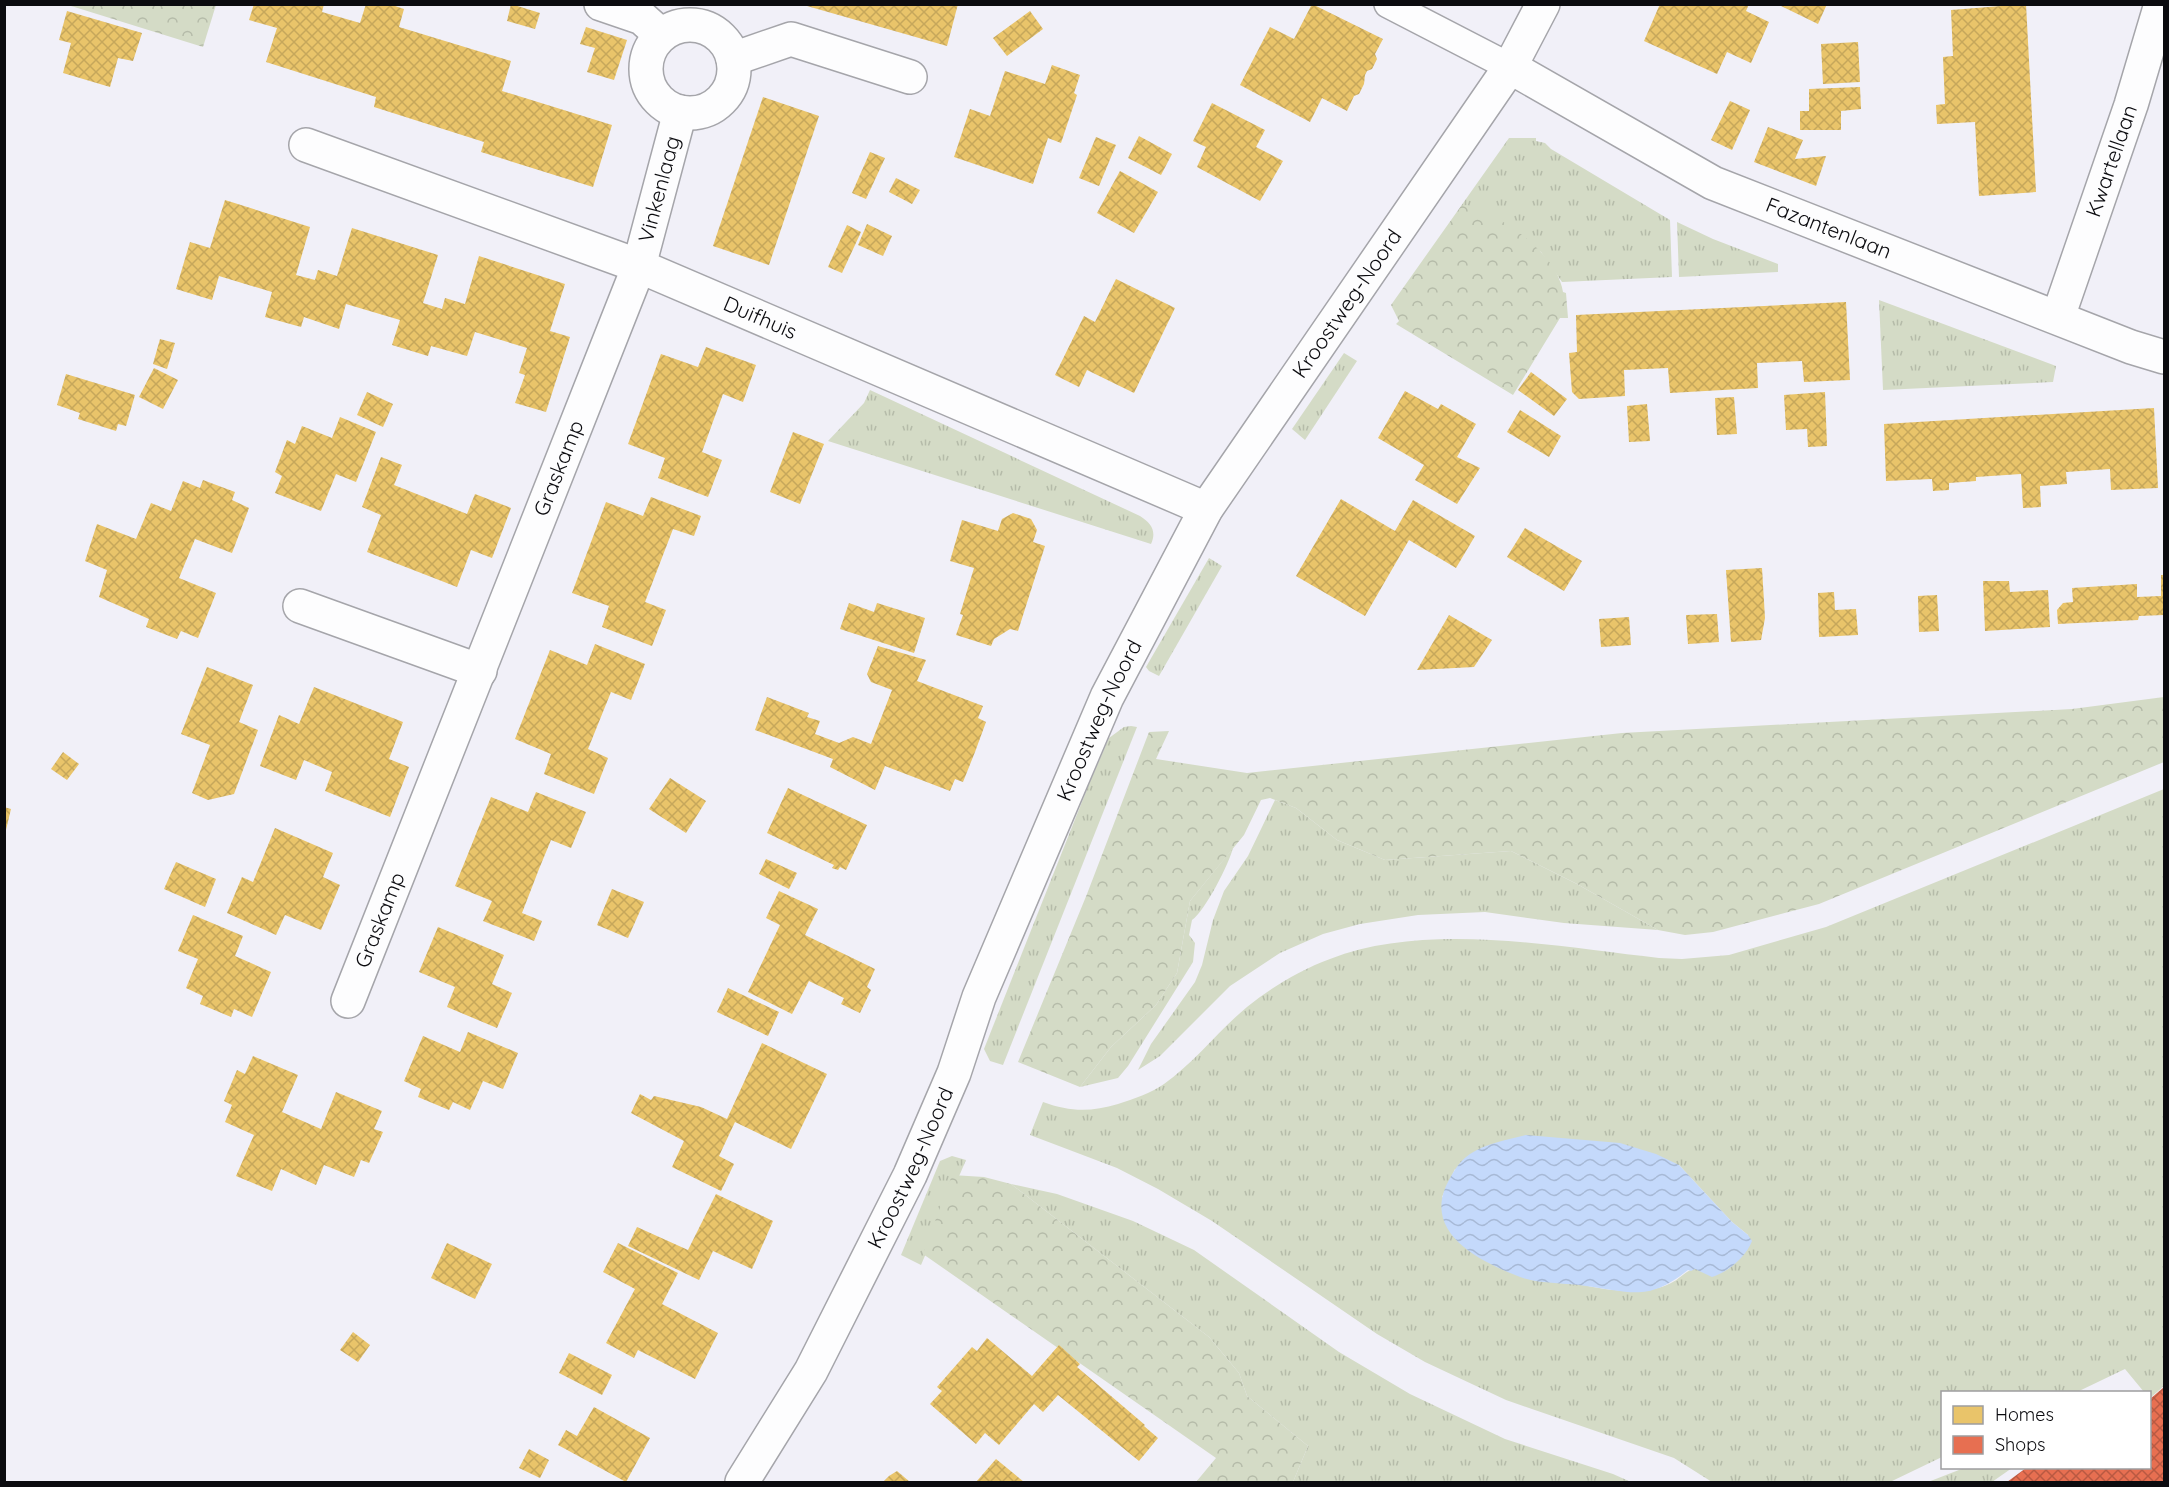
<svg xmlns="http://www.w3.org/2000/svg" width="2169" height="1487" font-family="Quicksand,sans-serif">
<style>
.grass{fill:url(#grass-tufts);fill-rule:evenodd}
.forest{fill:url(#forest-crowns)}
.water{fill:url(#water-waves)}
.homes{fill:url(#homes-cross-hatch)}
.shops{fill:url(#shops-cross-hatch)}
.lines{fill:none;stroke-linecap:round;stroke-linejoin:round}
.service-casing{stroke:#a5a5aa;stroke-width:30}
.minor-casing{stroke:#a5a5aa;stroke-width:36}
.service{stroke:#fdfdfe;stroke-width:27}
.minor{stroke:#fdfdfe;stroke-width:33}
.labels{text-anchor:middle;stroke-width:6;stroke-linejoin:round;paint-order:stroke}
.street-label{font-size:21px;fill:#0b0b0f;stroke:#fff}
</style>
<defs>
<pattern id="grass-tufts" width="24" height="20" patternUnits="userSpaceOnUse" patternTransform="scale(1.5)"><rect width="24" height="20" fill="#d4dbc6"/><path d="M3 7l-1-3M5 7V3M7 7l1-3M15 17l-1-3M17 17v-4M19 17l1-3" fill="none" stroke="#b5bba9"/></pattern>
<pattern id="forest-crowns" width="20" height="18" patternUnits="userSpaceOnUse" patternTransform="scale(1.5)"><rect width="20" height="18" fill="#d4dbc6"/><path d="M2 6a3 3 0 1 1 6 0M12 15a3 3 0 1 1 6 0" fill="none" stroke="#b5bba9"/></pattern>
<pattern id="water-waves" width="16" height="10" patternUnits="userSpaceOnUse" patternTransform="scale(1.5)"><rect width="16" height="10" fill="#c4d9fb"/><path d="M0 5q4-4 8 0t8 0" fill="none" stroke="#a7b9d6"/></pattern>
<pattern id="homes-cross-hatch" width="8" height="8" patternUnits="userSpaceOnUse" patternTransform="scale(1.5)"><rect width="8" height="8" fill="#e9c46a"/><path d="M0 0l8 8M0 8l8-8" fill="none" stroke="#c6a75b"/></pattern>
<pattern id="shops-cross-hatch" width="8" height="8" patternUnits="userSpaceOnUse" patternTransform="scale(1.5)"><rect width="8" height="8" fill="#e76f51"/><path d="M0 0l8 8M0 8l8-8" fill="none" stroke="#b95942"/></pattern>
</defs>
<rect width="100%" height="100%" fill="#f1f0f8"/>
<g class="grass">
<path d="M1509 138H1536V141L1545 143 1551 149 1670 220 1672 277 1562 282 1541 252 1461 206Z"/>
<path d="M1677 222 1713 239 1778 264V272L1679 277Z"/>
<path d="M1879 300 2056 366 2053 382 1883 390Z"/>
<path d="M1344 353 1357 361 1305 440 1292 429Z"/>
<path d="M870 390 1140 516C1151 523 1157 531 1151 544L828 441 864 403Z"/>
<path d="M1209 558 1222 566 1159 676 1149 671 1146 667Z"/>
<path d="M1131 726 1137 727 1003 1065 990 1061 984 1049 1089 784 1109 738 1124 727Z"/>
<path d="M2164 789V1386L2150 1398V1392H2144L2125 1369 2077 1392H1942V1457L1890 1482H1712L1674 1458 1506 1400 1425 1362 1377 1334 1212 1221 1158 1189 1117 1168 1030 1135 1043 1102C1070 1112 1091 1112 1118 1104 1134 1099 1151 1093 1164 1084 1195 1062 1218 1031 1247 1007 1272 987 1300 970 1330 959 1427 921 1558 947 1659 958L1682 959 1729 955 1826 927ZM1679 1165 1732 1222 1748 1235 1694 1269C1685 1271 1680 1279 1671 1283 1649 1295 1612 1291 1588 1286L1442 1197 1455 1169Z"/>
<path d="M1275 800 1296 808 1337 840 1385 860 1511 851 1577 884 1658 930 1564 923 1485 912 1418 915 1360 924 1323 934 1280 953 1230 986 1160 1056 1138 1070 1151 1044 1195 982 1202 965 1213 920 1224 891 1248 856Z"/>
<path d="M1233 848C1229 864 1205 911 1192 920L1189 935 1195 943 1193 962 1128 1066 1118 1078 1080 1087 1111 1047 1156 1005 1177 973 1190 901Z"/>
<path d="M952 1156 966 1160 921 1265 901 1255 940 1161Z"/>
<path d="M1011 1184 1057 1194 1133 1221 1194 1250 1339 1352 1410 1394 1505 1439 1613 1474 1631 1482H1293L1308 1446 1247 1396 1239 1373 1209 1337Z"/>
<path d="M1964 1468H2012L1992 1482H1928Z"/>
</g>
<g class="forest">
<path d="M68 5H216L203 47Z"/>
<path d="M1467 205C1502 216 1557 253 1563 292L1566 293 1568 318H1560L1513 395 1396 324 1399 321 1391 305 1461 206Z"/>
<path d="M2164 697V762L1819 904 1713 932 1685 935 1658 930 1577 884 1511 851 1385 860 1337 840 1296 808 1270 798 1261 800 1244 835 1190 901 1177 973 1156 1005 1111 1047 1080 1087 1018 1062 1087 894 1149 732 1169 731 1156 759 1247 773 1622 733 2072 709Z"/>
<path d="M952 1175 984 1177 1011 1184 1209 1337 1239 1373 1247 1396 1308 1446 1293 1482H1196L1216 1458 923 1254Z"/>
</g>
<path class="water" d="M1526 1135 1620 1143 1656 1154 1679 1165 1732 1222 1748 1235 1752 1241C1746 1257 1728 1272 1712 1277L1695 1269 1691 1271 1688 1270C1648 1302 1632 1292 1586 1286 1567 1283 1540 1284 1523 1278 1485 1264 1424 1236 1446 1186 1452 1174 1458 1162 1470 1154 1487 1143 1507 1140 1526 1135Z"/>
<g class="homes">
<path d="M254 4H324L322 12 360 23 366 4H389L404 9 399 27 511 61 502 91 612 125 593 187 481 152 484 142 374 107 376 97 266 62 277 28 249 20Z"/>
<path d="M511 4 540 13 535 29 507 21Z"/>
<path d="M800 4H958L947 46Z"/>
<path d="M1312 4 1383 39 1375 54 1377 59 1372 69 1367 71 1365 75 1364 84 1359 94 1354 96 1347 111 1322 98 1310 122 1240 85 1270 27 1294 39Z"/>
<path d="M1660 4H1749L1746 11 1769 22 1751 63 1727 52 1717 74 1644 41Z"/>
<path d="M1777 4H1827L1818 24Z"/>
<path d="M2026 4 2036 192 1979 196 1975 122 1937 124 1936 105 1945 104 1943 57 1953 56 1951 10Z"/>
<path d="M67 11 142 33 133 61 118 58 110 87 63 73 71 43 59 40Z"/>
<path d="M1030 11 1043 29 1007 56 993 38Z"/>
<path d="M586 27 627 40 614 80 587 72 595 48 580 44Z"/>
<path d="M1858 42 1860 82 1823 84 1821 44Z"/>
<path d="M1052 65 1080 75 1074 93 1077 95 1061 143 1048 138 1033 184 954 157 970 109 990 116 1005 71 1045 84Z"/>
<path d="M1860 87 1861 109 1841 111V130H1800V111H1809V89Z"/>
<path d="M763 97 819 116 769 265 713 246Z"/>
<path d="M1730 101 1750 110 1732 150 1711 140Z"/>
<path d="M1212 103 1265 130 1256 147 1283 161 1260 201 1197 167 1206 147 1193 141Z"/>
<path d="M1768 127 1803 140 1795 159 1826 156 1816 186 1754 162Z"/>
<path d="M1139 136 1172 154 1161 175 1128 158Z"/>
<path d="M1096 137 1116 145 1099 186 1079 178Z"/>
<path d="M870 152 885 158 866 199 852 193Z"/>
<path d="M1120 171 1158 192 1134 233 1097 213Z"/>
<path d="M896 178 920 190 912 204 889 192Z"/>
<path d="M225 200 310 227 296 275 315 280 318 270 337 276 352 228 438 255 423 303 442 309 445 298 465 304 479 256 565 284 550 331 570 337 546 412 515 403 525 375 519 373 527 348 475 332 467 356 431 346 428 356 392 345 400 320 346 304 339 329 304 317 301 327 265 317 272 292 219 276 212 300 176 289 190 242 210 248Z"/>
<path d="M867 224 892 236 883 256 858 245Z"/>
<path d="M847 225 861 232 842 273 828 267Z"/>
<path d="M1116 279 1175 308 1134 393 1087 370 1079 387 1055 375 1084 316 1095 322Z"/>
<path d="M1846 302 1850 380 1804 382 1802 361 1757 363 1758 388 1670 393 1668 368 1624 370 1625 396 1579 399 1572 392 1569 353 1577 352 1576 315Z"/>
<path d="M160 339 175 343 167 369 153 364Z"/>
<path d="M706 347 756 365 743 402 723 394 702 452 722 460 708 497 658 478 665 458 628 444 661 354 698 367Z"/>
<path d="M154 368 178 380 163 409 139 397Z"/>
<path d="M1531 372 1567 399 1554 416 1518 390Z"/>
<path d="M66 374 135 395 126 426 118 424 116 431 78 419 80 413 57 405Z"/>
<path d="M1405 391 1438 409 1441 404 1476 424 1457 457 1480 468 1457 504 1415 480 1424 465 1378 438Z"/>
<path d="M367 392 393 404 383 427 357 415Z"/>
<path d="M1825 392 1827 446 1808 447 1807 429 1786 430 1784 395Z"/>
<path d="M1734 397 1737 434 1717 435 1715 398Z"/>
<path d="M1647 404 1650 441 1629 442 1627 406Z"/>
<path d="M2154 408 2158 488 2111 490 2110 469 2066 472 2067 484 2040 486 2041 507 2023 508 2021 474 1976 477V481L1949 483V490L1933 491 1932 479 1886 481 1884 424Z"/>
<path d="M1520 410 1561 436 1549 457 1507 432Z"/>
<path d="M340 417 376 432 356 482 336 474 321 511 275 493 282 476 275 472 287 440 295 444 302 426 332 438Z"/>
<path d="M793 432 824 444 800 504 770 492Z"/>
<path d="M381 457 402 465 394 485 467 514 475 494 511 508 492 558 471 550 457 587 367 552 381 515 362 507Z"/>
<path d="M203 480 235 492 232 500 249 508 232 553 195 539 179 578 216 593 198 638 181 631 177 639 146 627 149 619 99 597 107 570 85 561 97 524 136 539 151 503 171 511 183 481 200 488Z"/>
<path d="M651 497 701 516 694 536 673 529 645 602 666 610 652 646 602 627 609 606 572 593 606 502 643 516Z"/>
<path d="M1341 499 1395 531 1413 500 1475 536 1456 568 1409 540 1365 616 1296 576Z"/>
<path d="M1013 513 1031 519 1037 530 1033 542 1045 546 1018 631 1010 629 994 639 991 646 956 635 963 615 960 614 974 568 950 561 962 520 998 531 1002 519Z"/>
<path d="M1525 528 1582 561 1564 591 1507 557Z"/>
<path d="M1762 568 1765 618 1761 640 1731 642 1726 570Z"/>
<path d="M2161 575H2164V615L2139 616 2138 620 2058 624 2057 610 2063 603 2073 602 2072 588 2137 584V597L2161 596Z"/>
<path d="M1983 581H2009L2010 592 2048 590 2050 627 1985 631Z"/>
<path d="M1834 592 1835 610 1856 609 1858 635 1819 637 1818 593Z"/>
<path d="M1937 595 1939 631 1919 632 1918 596Z"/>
<path d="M849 603 874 612 877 603 925 618 914 653 840 629Z"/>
<path d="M1717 614 1719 642 1688 644 1686 615Z"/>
<path d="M1449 615 1492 640 1474 667 1417 670Z"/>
<path d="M1629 617 1631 645 1601 647 1599 619Z"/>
<path d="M595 644 645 664 631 700 611 692 588 749 608 758 594 794 544 774 551 754 515 739 550 650 587 665Z"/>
<path d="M878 646 926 660 917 681 983 706 978 718 986 722 975 752 963 782 955 779 950 791 885 766 875 790 830 767 833 759 755 730 767 697 809 713 807 717 820 721 815 734 839 743 853 737 871 744 892 690 871 682 867 674Z"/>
<path d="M207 667 253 685 239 722 258 730 234 794 208 800 192 793 210 745 181 734Z"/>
<path d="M314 687 403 722 389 759 409 767 390 817 325 791 332 772 304 760 296 780 260 766 279 715 299 724Z"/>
<path d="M63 752 79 764 67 780 51 769Z"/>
<path d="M670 778 706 801 686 833 649 809Z"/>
<path d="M788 788 867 825 846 870 840 867 838 870 832 868 834 865 767 833Z"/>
<path d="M536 792 586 812 571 848 551 840 539 869 522 913 542 921 534 941 483 921 492 901 455 886 491 797 528 812Z"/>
<path d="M4 807 11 809 5 834 4 833Z"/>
<path d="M275 828 333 853 323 877 340 885 321 930 285 915 276 935 227 913 242 877 253 882Z"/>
<path d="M766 859 797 873 789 889 759 874Z"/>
<path d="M176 862 216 879 205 907 164 889Z"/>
<path d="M612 889 644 902 628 938 597 925Z"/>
<path d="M779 891 818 909 805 935 875 969 867 987 871 990 860 1013 841 1004 844 998 809 981 792 1014 748 992 780 925 766 918Z"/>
<path d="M193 915 243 936 235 956 271 972 252 1017 234 1009 231 1017 200 1004 203 996 186 988 198 959 178 951Z"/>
<path d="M438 927 504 955 492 984 512 993 497 1028 447 1007 455 987 419 972Z"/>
<path d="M728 988 779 1012 768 1036 717 1012Z"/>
<path d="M468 1032 518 1053 503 1089 483 1081 470 1110 453 1102 449 1110 418 1097 421 1089 404 1081 423 1036 460 1052Z"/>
<path d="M762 1043 827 1074 791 1149 735 1122 719 1156 734 1164 721 1191 672 1167 684 1141 631 1113 640 1094 651 1100 654 1096 701 1107 727 1119Z"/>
<path d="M253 1056 298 1075 282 1112 321 1129 336 1092 382 1111 374 1129 383 1132 369 1163 361 1160 354 1177 324 1165 316 1185 281 1169 272 1191 236 1176 254 1135 225 1122 232 1105 224 1101 237 1070 245 1074Z"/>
<path d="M716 1194 773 1221 752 1269 713 1251 699 1280 628 1246 637 1227 688 1250Z"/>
<path d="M447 1243 492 1264 475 1299 431 1278Z"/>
<path d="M618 1243 678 1273 662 1304 718 1333 695 1379 638 1350 634 1358 606 1343 635 1289 603 1272Z"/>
<path d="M353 1332 370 1345 358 1362 340 1350Z"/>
<path d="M987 1338 1032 1376 1059 1345 1080 1364 1077 1367 1145 1425 1144 1426 1158 1438 1139 1461 1058 1395 1043 1412 1034 1404 999 1445 985 1433 976 1444 930 1404 942 1391 937 1387 972 1347 977 1351Z"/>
<path d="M569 1353 612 1375 602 1395 559 1373Z"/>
<path d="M594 1407 650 1438 626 1482 558 1445 566 1430 577 1436Z"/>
<path d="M529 1449 549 1460 540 1478 519 1468Z"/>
<path d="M996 1459 1024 1482H976Z"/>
<path d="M897 1471 910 1482H883L889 1476Z"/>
</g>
<path class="shops" d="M2164 1387V1482H2007L2026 1468H2150V1399Z"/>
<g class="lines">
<g class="service-casing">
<path id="service" d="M1388 4 1510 67"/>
</g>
<g class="minor-casing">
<g id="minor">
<path d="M601 4 642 18 661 35"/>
<circle cx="690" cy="69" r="44"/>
<path d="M733 59 791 39 910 77"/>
<path id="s1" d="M1510 67 1713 183 2131 347 2164 357"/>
<path id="s2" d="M306 145 639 266 1206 509"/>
<path id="s3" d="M2058 317 2131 105 2161 4"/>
<path d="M300 606 480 671"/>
<path id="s4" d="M348 1001 639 266 680 112"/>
<path id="s5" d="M742 1482 811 1371 910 1175 954 1073 979 997 1107 697 1206 509 1510 67 1543 4"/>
</g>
</g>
<use href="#service" class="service"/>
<use href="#minor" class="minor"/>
</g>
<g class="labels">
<g class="street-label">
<text dy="7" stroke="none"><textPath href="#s3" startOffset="165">Kwartellaan</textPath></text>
<text dy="7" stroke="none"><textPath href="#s4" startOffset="870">Vinkenlaag</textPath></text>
<text dy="7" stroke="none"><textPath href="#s1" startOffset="358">Fazantenlaan</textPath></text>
<text dy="7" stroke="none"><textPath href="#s5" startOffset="1329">Kroostweg-Noord</textPath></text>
<text dy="7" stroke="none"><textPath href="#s2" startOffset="486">Duifhuis</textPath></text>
<text dy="7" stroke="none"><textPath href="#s4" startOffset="573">Graskamp</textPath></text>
<text dy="7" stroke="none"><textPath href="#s5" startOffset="843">Kroostweg-Noord</textPath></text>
<text dy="7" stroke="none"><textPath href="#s4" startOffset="87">Graskamp</textPath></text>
<text dy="7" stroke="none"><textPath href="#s5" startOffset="357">Kroostweg-Noord</textPath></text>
</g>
</g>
<rect width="2169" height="1487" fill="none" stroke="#0b0b0f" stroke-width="12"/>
<rect x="1941" y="1391" width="210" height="78" fill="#ffffff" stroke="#9d9d9f" stroke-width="1.5"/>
<rect x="1953" y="1406" width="30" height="18" fill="#e9c46a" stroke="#9d9d9f" stroke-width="1.5"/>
<text x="1995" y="1421" font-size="18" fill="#0b0b0f">Homes</text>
<rect x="1953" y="1436" width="30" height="18" fill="#e76f51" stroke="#9d9d9f" stroke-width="1.5"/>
<text x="1995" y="1451" font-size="18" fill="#0b0b0f">Shops</text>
</svg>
